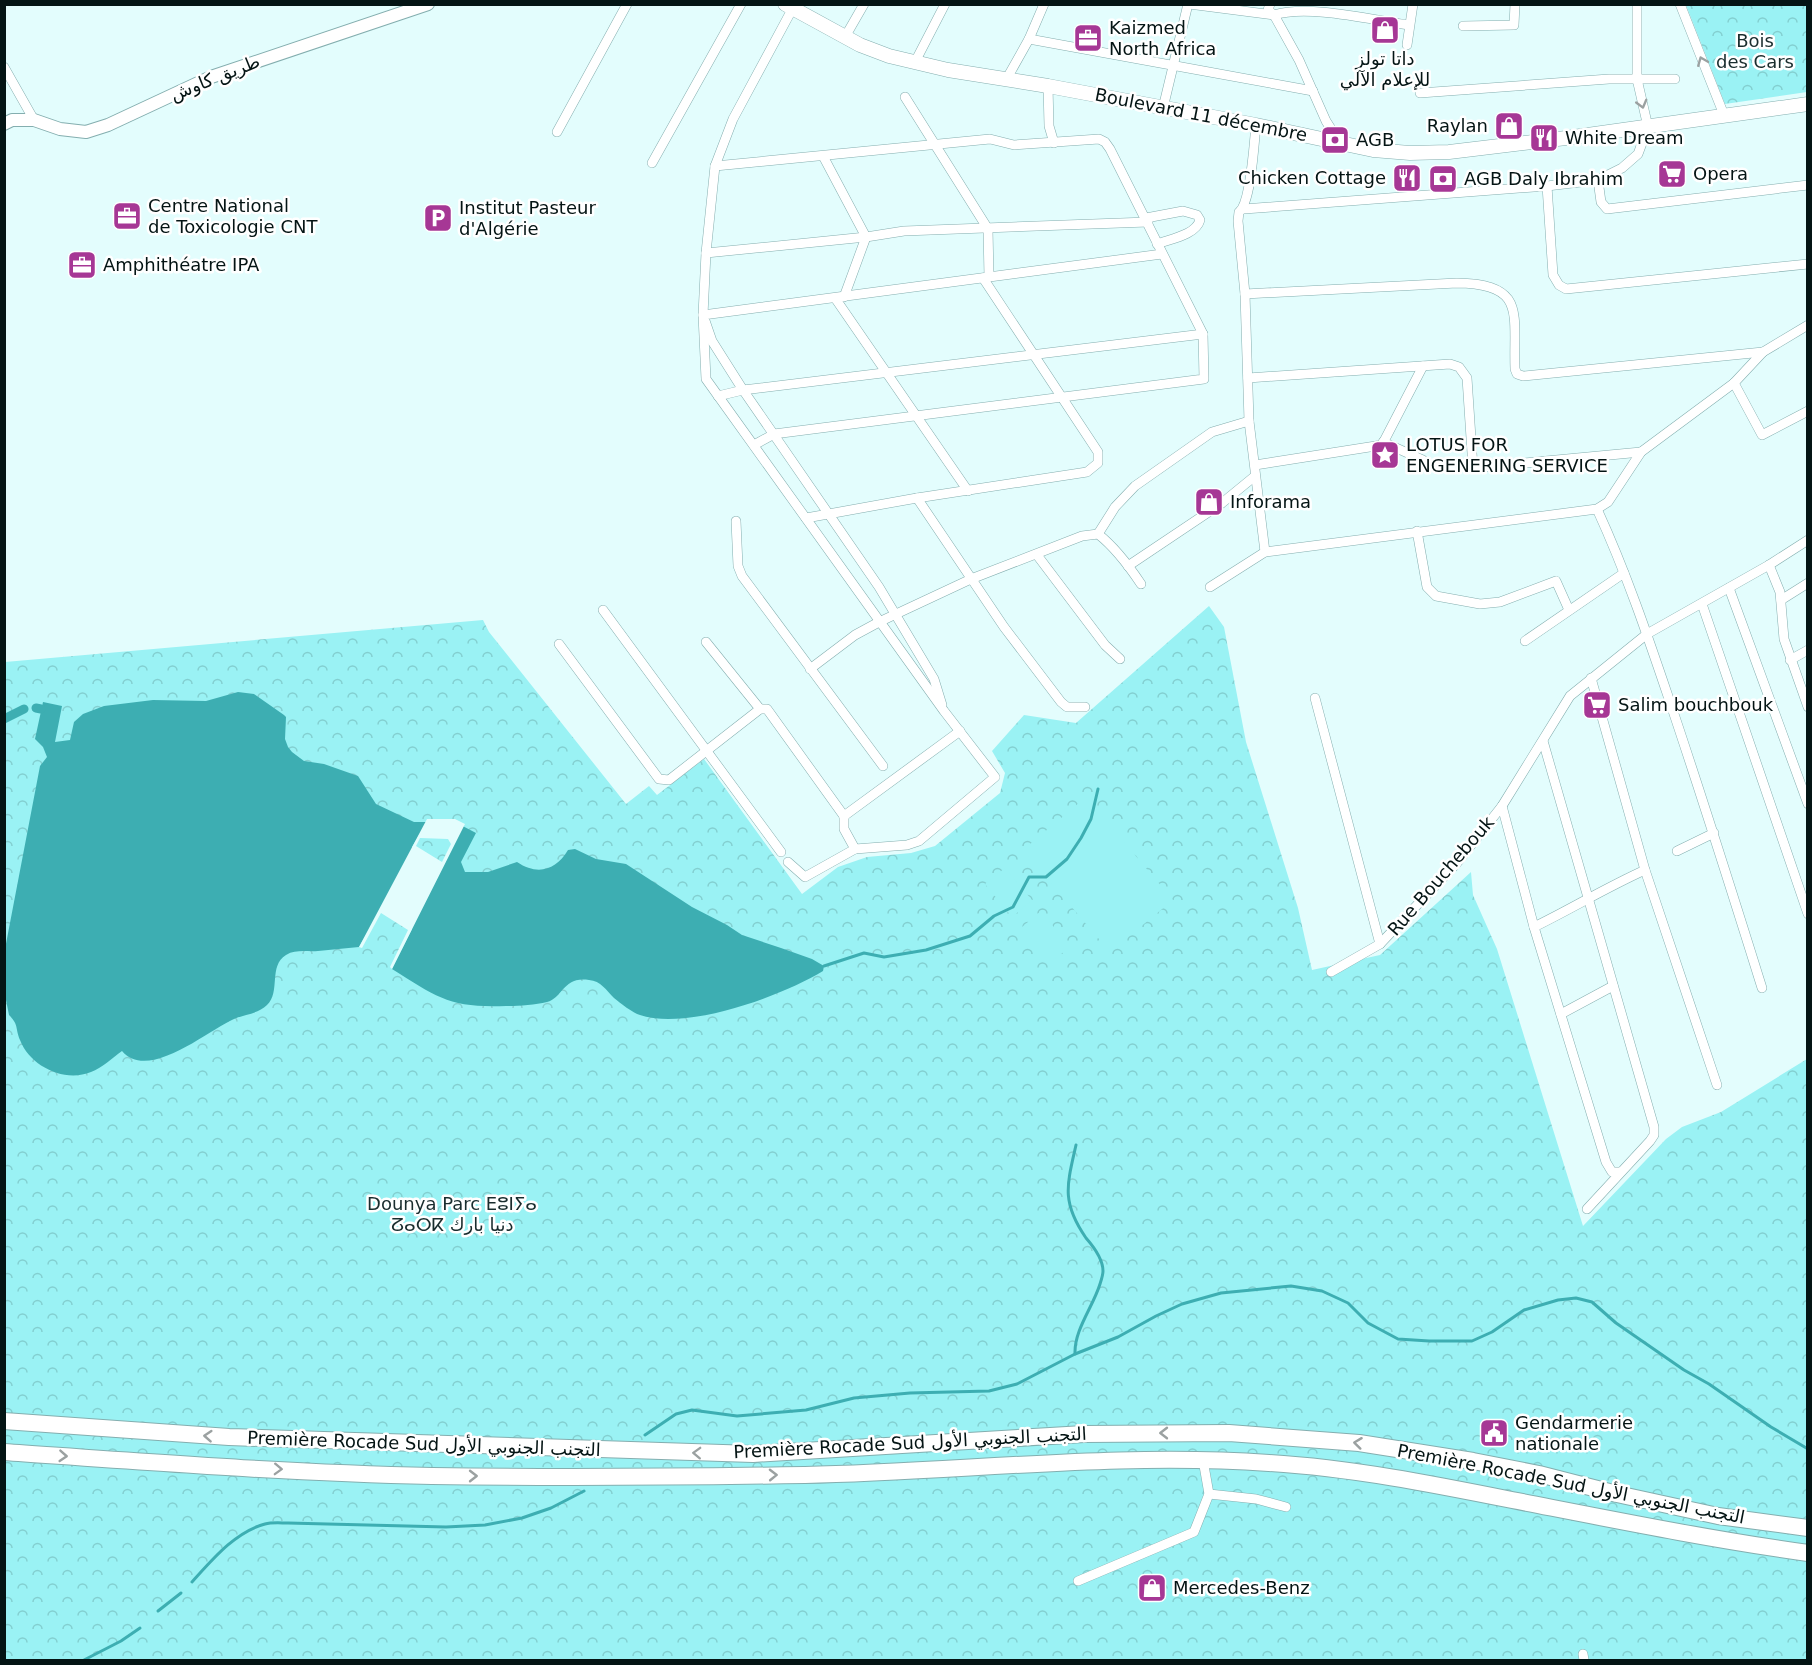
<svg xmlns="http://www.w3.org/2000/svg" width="1812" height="1665" font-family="'DejaVu Sans','Noto Naskh Arabic','Noto Sans Tifinagh',sans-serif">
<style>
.forest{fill:url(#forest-crowns)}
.pitch{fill:#9af2f4}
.water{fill:#3daeb2;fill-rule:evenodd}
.pier{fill:#e3fdfd;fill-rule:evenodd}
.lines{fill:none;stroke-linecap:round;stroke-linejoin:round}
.stream{stroke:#3daeb2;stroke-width:3}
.canal{stroke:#3daeb2;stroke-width:9}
.street-casing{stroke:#84aeaf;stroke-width:10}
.secondary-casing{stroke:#84aeaf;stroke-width:14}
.primary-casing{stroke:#84aeaf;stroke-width:15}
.highway-casing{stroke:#84aeaf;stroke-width:18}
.street{stroke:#fff;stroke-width:9}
.secondary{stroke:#fff;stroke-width:12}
.primary{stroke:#fff;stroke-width:14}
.highway{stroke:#fff;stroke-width:16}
.oneway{stroke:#9ba1a1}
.labels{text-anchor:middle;stroke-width:5;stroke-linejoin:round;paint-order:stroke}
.poi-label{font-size:18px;fill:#041414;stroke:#fff;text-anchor:start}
.park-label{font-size:18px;fill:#192d2e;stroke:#fff}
.street-label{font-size:18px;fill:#041414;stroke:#fff}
</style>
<defs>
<pattern id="forest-crowns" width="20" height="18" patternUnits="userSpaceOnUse" patternTransform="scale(1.5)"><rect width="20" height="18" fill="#9af2f4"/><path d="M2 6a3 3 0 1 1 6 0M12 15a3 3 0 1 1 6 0" fill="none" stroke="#83cfd0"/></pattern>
</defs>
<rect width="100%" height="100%" fill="#e3fdfd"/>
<g class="forest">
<path d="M1686 5H1807V92L1725 104Z"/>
<path d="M1209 606 1224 627 1246 742 1298 908 1312 970 1380 955 1471 872 1473 895 1497 949 1583 1226 1666 1139 1682 1127 1721 1112 1807 1059V1660H5V662L483 620 489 632 626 804 649 786 657 795 704 759 802 894 838 867 867 857 911 853 935 846 1000 793 1005 773 992 751 1024 715 1076 723Z"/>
</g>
<g class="pitch">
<path d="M1086 797 1173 900 1110 952 1023 850Z"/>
<path d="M1005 868 1032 900 1012 917 985 884Z"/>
<path d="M1041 911 1070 947 1051 962 1022 927Z"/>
</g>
<path class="water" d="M238 692 254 694 284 715 286 717 285 739 288 747 292 752 304 761 324 764 358 776 376 804 414 822H455L476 833 461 862 465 872H488L517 862C538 876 556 870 568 850L575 849 596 859 626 864 692 907 727 925 742 935 781 948 812 959 824 966 823 971C782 996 686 1031 640 1015 633 1013 620 1003 614 998 606 990 601 981 589 980 563 976 563 998 547 1002 535 1005 518 1006 506 1006 450 1008 438 998 392 969L412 929 381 909 359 947C345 948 332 950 318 951 307 952 296 949 286 955 268 966 281 992 267 1005 258 1014 245 1014 234 1019 207 1031 148 1082 122 1051 112 1058 102 1068 91 1072 64 1083 30 1066 20 1040 15 1028 19 1025 9 1015L6 1000 5 949 40 766 47 757 43 747 35 739 43 702 62 706 55 742 70 740 74 722 83 714 104 706 153 700 206 701ZM419 835 451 837 454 844 443 866 412 847Z"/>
<path class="pier" d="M427 819H455L465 824 392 969 390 967 408 930 381 913 362 948 359 947ZM420 838 448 839 451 844 442 862 416 846Z"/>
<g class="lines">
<g class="stream">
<path d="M824 966 864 953 884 957 926 950 970 936 994 916 1013 907 1029 877H1046L1067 859 1081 838 1091 819 1098 789"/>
<path d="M1075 1354C1074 1330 1093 1307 1100 1284 1101 1281 1103 1274 1103 1271 1103 1259 1093 1246 1086 1238 1061 1202 1067 1185 1076 1145"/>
<path d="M645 1435 676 1414 692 1410 737 1416 806 1410 854 1398 910 1393 989 1391 1017 1384 1075 1354 1118 1337 1156 1316 1182 1304 1221 1293 1291 1286 1322 1291 1348 1303 1368 1323 1398 1339 1429 1341H1472L1492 1332 1524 1310 1558 1300 1576 1298 1592 1302 1616 1323 1684 1370 1709 1384 1771 1427 1808 1449"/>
<path d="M192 1582C212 1560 235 1532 265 1524 272 1522 281 1523 288 1523L446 1527 485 1525 522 1518 551 1508 584 1491"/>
<path d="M158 1611 181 1593"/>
<path d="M84 1660 121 1641 140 1628"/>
</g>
<g class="canal">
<path d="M36 708 41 709"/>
<path d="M4 719 24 709"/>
</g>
<g class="street-casing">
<g id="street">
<path d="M1189 4 1274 15C1308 4 1372 20 1409 25"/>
<path d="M1270 4 1268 10 1274 15 1299 60 1326 121 1340 143"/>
<path d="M1680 4 1724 115"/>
<path d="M1463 26 1514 25 1515 4"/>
<path d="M845 37 864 4"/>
<path d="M1029 39 1313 91"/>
<path d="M1407 45 1413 4"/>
<path d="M915 62 945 4"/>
<path d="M4 67 34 120"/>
<path d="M1006 80 1029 39 1044 4"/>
<path d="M1048 86 1049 126 1054 143"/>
<path d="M1420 93 1609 79H1675"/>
<path d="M905 97 988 229 989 277"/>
<path d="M1163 108 1188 4"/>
<path d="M1256 125C1254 143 1251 203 1239 212L1238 221 1245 294 1249 421 1265 552"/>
<path d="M557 132 627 4"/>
<path d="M823 156 866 237 844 297"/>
<path d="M652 163 741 4"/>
<path d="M715 166 990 139 1014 145 1099 139 1105 142 1110 149 1203 334 1204 379 774 434 754 445"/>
<path d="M1598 180 1601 202 1607 209 1808 185"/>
<path d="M1547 186 1553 275 1559 285 1566 289 1808 264"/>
<path d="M1244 209 1547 186 1598 180 1622 168 1638 154 1648 127 1637 79V4"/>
<path d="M1146 218 1183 211 1197 215 1200 220C1196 235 1170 239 1157 244"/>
<path d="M706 253 866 237 904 231 1148 222"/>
<path d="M1245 294 1457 283C1527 284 1513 314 1515 369L1517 374 1523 376 1763 352"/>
<path d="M835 298 968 491"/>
<path d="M1248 378 1450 364 1459 367 1467 378 1473 468 1641 452"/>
<path d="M1734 383 1762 435 1808 411"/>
<path d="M718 396 743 390 1203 334"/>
<path d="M1383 442 1423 460"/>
<path d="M1255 465 1382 445 1423 366"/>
<path d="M917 498 1004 627 1061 702 1067 707H1085"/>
<path d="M1597 509C1626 572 1648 637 1670 702 1702 797 1732 892 1762 988"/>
<path d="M806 518 917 498 1087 472 1098 463V452L983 278"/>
<path d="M736 521 738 566 742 576 883 766"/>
<path d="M1417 531 1427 587 1436 596 1480 604 1500 602 1556 581 1569 610"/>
<path d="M1098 534 1115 507 1135 486 1212 432 1249 421"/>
<path d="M1037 555 1105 645 1120 659"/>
<path d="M1769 565 1780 592 1784 639 1808 707"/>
<path d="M1128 566 1222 503 1255 476"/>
<path d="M1210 587 1265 552 1597 509 1608 502 1641 452 1734 383 1763 352 1808 325"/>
<path d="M1729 588 1808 804"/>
<path d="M1781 600 1808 583"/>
<path d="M1702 604 1808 914"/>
<path d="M603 610 781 852"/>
<path d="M1525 641 1624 573"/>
<path d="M706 642 760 709"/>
<path d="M559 644 659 779 669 780 760 709H767L844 816 960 731"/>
<path d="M1790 660 1808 650"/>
<path d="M810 669 855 635 879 622 971 579 1082 536 1098 534C1116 548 1129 566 1141 584"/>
<path d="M1591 678 1645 870 1717 1085"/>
<path d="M1315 698 1380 944"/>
<path d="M942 705 934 679 879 587 743 390 712 341 703 315 1162 254"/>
<path d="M1543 741 1654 1127V1135L1650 1141 1587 1209"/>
<path d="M1502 806 1534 927 1606 1162 1612 1172H1620"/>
<path d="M844 816V829L855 849"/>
<path d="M1677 851 1714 833"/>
<path d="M788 862 805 877 855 849 907 845 919 841 995 777 944 711 706 379 703 315 706 253 715 166 733 119 795 4"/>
<path d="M1534 927C1571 909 1607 887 1645 870"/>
<path d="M1331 972 1380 944 1457 863 1502 806 1570 696 1647 634 1769 565 1808 540"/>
<path d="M1561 1014 1613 986"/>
<path d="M1209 1494 1256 1499 1286 1507"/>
<path d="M1078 1581 1194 1532 1209 1494 1203 1460"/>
<path d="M1583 1654 1584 1660"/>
</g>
</g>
<g class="secondary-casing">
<path id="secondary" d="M4 124 12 120H34L60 129 86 132 108 125 211 77 428 4"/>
</g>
<g class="primary-casing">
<path id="primary" d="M785 4 860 45 889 56 948 70 1048 86 1256 125 1373 150 1410 153 1449 152 1566 138 1808 104"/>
</g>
<g class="highway-casing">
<g id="highway">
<path d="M4 1421 229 1437 753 1454 1084 1434 1229 1433 1359 1443 1473 1461 1539 1474 1617 1494 1718 1516 1808 1528"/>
<path d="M4 1452C147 1462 289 1473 432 1476 556 1478 681 1477 805 1475 960 1472 1114 1452 1269 1463 1351 1468 1432 1484 1512 1500 1610 1519 1708 1539 1808 1553"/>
</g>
</g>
<use href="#street" class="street"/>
<use href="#secondary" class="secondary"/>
<use href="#primary" class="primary"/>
<use href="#highway" class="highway"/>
</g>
<defs><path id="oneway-chevron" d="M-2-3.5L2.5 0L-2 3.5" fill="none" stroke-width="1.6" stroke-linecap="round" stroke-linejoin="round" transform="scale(1.5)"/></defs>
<g class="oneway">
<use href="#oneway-chevron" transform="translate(1702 61) rotate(-112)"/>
<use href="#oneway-chevron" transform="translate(1642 104) rotate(75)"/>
<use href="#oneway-chevron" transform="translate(1164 1433) rotate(180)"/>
<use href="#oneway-chevron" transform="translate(208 1436) rotate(-176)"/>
<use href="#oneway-chevron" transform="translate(1358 1443) rotate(-173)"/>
<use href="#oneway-chevron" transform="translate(697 1453) rotate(-178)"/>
<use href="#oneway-chevron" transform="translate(63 1456) rotate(4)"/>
<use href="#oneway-chevron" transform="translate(278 1469) rotate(2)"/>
<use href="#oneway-chevron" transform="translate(773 1475) rotate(-1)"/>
<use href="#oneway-chevron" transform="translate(473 1476)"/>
</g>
<defs>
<g id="shop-square" transform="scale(1.5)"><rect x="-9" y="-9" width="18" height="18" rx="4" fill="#a63795" stroke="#fff"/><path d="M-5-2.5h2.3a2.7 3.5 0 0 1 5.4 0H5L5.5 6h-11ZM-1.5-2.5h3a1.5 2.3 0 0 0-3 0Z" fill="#fff"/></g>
<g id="office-square" transform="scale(1.5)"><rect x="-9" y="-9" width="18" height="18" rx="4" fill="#a63795" stroke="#fff"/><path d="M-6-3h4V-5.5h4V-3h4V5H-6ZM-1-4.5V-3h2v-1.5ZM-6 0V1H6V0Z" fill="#fff"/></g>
<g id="restaurant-square" transform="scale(1.5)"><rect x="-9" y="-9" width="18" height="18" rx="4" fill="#a63795" stroke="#fff"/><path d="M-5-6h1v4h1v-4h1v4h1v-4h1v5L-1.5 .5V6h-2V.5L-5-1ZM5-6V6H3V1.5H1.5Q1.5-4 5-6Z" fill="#fff"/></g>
<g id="bank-square" transform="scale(1.5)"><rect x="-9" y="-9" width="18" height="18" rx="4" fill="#a63795" stroke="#fff"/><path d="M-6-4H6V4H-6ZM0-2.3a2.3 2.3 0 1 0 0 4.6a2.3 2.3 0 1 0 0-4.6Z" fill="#fff"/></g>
<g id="supermarket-square" transform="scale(1.5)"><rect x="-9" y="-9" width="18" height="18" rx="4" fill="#a63795" stroke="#fff"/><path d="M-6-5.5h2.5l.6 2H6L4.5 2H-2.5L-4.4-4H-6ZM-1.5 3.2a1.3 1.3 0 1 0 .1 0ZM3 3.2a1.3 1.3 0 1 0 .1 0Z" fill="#fff"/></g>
<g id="parking-square" transform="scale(1.5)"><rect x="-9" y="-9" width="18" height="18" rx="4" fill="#a63795" stroke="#fff"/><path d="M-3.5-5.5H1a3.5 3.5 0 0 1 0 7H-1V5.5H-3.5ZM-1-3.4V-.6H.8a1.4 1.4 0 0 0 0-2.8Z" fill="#fff"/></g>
<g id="sight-square" transform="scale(1.5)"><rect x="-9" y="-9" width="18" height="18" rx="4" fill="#a63795" stroke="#fff"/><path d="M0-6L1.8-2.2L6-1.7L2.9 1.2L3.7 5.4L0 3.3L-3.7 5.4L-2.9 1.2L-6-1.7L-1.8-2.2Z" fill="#fff"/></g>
<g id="civic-square" transform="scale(1.5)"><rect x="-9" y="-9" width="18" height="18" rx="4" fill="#a63795" stroke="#fff"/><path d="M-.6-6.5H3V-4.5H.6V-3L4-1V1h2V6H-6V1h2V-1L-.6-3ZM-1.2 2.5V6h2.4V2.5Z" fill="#fff"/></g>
</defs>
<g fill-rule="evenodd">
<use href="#shop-square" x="1385" y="30"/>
<use href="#office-square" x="1088" y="38"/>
<use href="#shop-square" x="1509" y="126"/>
<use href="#restaurant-square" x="1544" y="138"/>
<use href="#bank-square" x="1335" y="140"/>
<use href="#supermarket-square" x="1672" y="174"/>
<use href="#restaurant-square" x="1407" y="178"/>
<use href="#bank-square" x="1443" y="179"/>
<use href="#office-square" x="127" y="216"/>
<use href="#parking-square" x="438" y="218"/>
<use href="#office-square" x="82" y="265"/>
<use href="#sight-square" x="1385" y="455"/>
<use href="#shop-square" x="1209" y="502"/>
<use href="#supermarket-square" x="1597" y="705"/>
<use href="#civic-square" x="1494" y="1433"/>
<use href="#shop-square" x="1152" y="1588"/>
</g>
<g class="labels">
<g class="poi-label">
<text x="1109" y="34">Kaizmed<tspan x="1109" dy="21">North Africa</tspan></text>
<text x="1385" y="65" text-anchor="middle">داتا تولز<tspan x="1385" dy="21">للإعلام الآلي</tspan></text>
<text x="1488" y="132" text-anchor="end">Raylan</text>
<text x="1565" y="144">White Dream</text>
<text x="1356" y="146">AGB</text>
<text x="1693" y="180">Opera</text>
<text x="1386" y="184" text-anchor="end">Chicken Cottage</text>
<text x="1464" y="185">AGB Daly Ibrahim</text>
<text x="148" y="212">Centre National<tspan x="148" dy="21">de Toxicologie CNT</tspan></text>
<text x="459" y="214">Institut Pasteur<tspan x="459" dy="21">d'Algérie</tspan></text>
<text x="103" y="271">Amphithéatre IPA</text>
<text x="1406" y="451">LOTUS FOR<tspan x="1406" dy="21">ENGENERING SERVICE</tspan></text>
<text x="1230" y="508">Inforama</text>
<text x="1618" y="711">Salim bouchbouk</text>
<text x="1515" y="1429">Gendarmerie<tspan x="1515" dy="21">nationale</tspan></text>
<text x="1173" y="1594">Mercedes-Benz</text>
</g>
<g class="park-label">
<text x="1755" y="47">Bois<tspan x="1755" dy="21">des Cars</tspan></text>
<text x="452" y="1210">Dounya Parc ⴹⵓⵏⵢⴰ<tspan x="452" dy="21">ⵒⴰⵔⴽ دنيا بارك</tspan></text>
</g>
<g class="street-label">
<text transform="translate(215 78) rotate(-22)" y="6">طريق كاوش</text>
<text transform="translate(1201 115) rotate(11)" y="6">Boulevard 11 décembre</text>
<text transform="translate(1441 876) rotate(-49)" y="6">Rue Bouchebouk</text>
<text transform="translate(910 1443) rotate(-3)" y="6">Première Rocade Sud التجنب الجنوبي الأول</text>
<text transform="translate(424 1444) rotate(2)" y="6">Première Rocade Sud التجنب الجنوبي الأول</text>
<text transform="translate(1571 1484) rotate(11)" y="6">Première Rocade Sud التجنب الجنوبي الأول</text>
</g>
</g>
<rect width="1812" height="1665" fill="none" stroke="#041414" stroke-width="12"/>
</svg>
